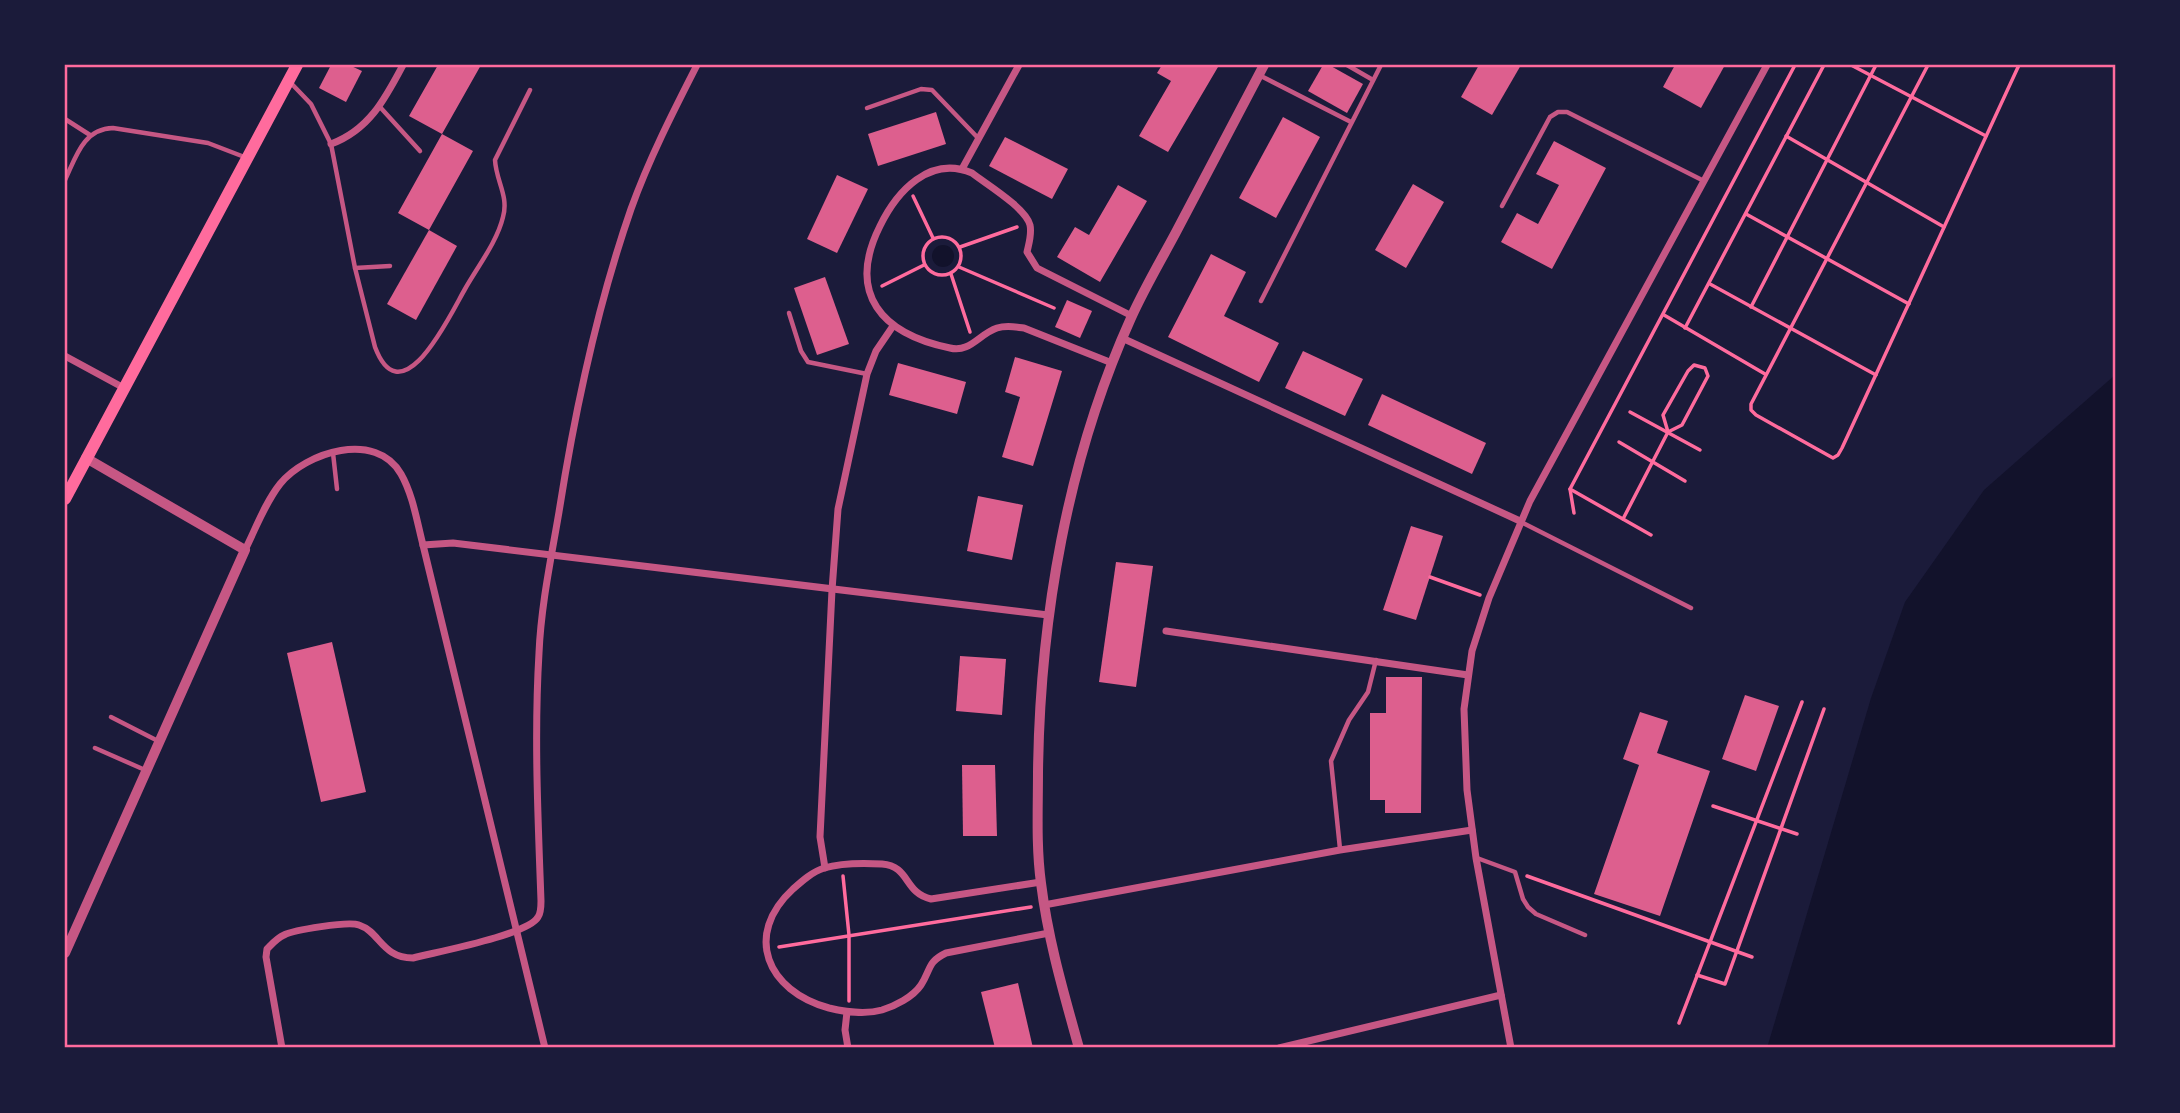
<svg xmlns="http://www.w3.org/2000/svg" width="2180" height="1113" font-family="'PT Sans Narrow',sans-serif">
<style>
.water{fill:#12122b}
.building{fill:#dd5f8e}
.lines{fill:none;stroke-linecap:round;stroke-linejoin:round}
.path{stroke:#ff6b9d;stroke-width:3.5}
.service{stroke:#c65784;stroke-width:4.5}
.minor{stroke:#c65784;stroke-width:7}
.tertiary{stroke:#c65784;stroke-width:10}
.secondary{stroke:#ff6b9d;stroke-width:12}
.neatline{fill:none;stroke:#ff6b9d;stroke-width:2.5}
</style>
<rect width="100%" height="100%" fill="#1b1b3a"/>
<g class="water">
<circle cx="943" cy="256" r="11"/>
<path d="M2115 375V1048H1767L1871 698 1905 602 1984 490Z"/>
</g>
<g class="building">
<path d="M331 65H349L362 71 346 102 319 88Z"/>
<path d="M438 65H481L442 134 473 151 429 230 398 213 442 134 409 116Z"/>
<path d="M1162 65H1214L1218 67 1168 152 1139 136 1171 81 1157 73Z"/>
<path d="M1323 65H1329L1363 84 1347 113 1308 91Z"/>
<path d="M1479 65H1521L1492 115 1461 97Z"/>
<path d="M1675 65H1725L1701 108 1663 87Z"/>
<path d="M936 112 946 144 878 166 868 134Z"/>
<path d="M1283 117 1320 137 1276 218 1239 198Z"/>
<path d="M1005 137 1068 169 1052 199 989 166Z"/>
<path d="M1554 141 1606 168 1552 269 1501 242 1517 213 1538 224 1559 185 1536 174Z"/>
<path d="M837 175 868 189 837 253 807 239Z"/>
<path d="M1413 184 1444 202 1406 268 1375 250Z"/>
<path d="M1118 185 1147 201 1100 282 1057 257 1075 227 1089 235Z"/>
<path d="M429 230 457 246 416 320 387 304Z"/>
<path d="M1211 254 1246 272 1224 316 1279 343 1259 382 1168 337Z"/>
<path d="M825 277 849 344 817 355 794 288Z"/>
<path d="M1067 300 1092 311 1080 338 1055 327Z"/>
<path d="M1303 351 1363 379 1345 416 1285 388Z"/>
<path d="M1015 357 1062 371 1033 466 1002 457 1020 397 1005 392Z"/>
<path d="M898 363 966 382 957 414 889 395Z"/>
<path d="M1382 394 1486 443 1472 474 1368 425Z"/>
<path d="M978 496 1023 505 1012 560 967 551Z"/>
<path d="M1411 526 1443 536 1416 620 1383 610Z"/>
<path d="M1116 562 1153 566 1136 687 1099 682Z"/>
<path d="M332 642 366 792 321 802 287 653Z"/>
<path d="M960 656 1006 659 1002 715 956 711Z"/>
<path d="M1386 677H1422L1421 813H1385V800H1370V713H1386Z"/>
<path d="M1745 695 1779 706 1756 771 1722 759Z"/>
<path d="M1640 712 1668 721 1657 753 1710 771 1660 916 1594 894 1639 765 1623 759Z"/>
<path d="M962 765H995L997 836H963Z"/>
<path d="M1018 983 1033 1048H995L981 992Z"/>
</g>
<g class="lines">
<g class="path">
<path d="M1851 65 1986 136"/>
<path d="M1928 65 1751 404V410L1756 415 1833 458 1838 455 1842 448 2019 65"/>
<path d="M1786 136 1944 227"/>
<path d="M913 196 933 238"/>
<path d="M1746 214 1909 304"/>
<circle cx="942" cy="256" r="19"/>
<path d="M960 247 1017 227"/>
<path d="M959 267 1054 308"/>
<path d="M951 274 970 332"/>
<path d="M1710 284 1876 375"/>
<path d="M882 286 924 265"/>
<path d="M1751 307 1876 65"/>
<path d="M1664 315 1765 374"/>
<path d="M1685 328 1824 65"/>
<path d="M1630 412 1700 450"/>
<path d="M1619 442 1685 481"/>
<path d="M1570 489 1651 535"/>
<path d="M1574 513 1570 489 1795 65"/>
<path d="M1623 519 1668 432 1682 425 1708 376 1705 368 1694 365 1688 371 1663 415 1668 432"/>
<path d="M1430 577 1480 595"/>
<path d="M1713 806 1797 834"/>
<path d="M843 876 849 935V1001"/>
<path d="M1527 876 1752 957"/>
<path d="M779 947 1031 907"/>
<path d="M1697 975 1725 984 1824 709"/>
<path d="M1679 1023 1802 702"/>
</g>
<g class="service">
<path d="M1347 65 1373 80"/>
<path d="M1259 75 1351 122"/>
<path d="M289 81 311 104 331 144 355 268 375 347C402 419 451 313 465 289 478 266 497 242 503 217 509 196 496 181 495 160L530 90"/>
<path d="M380 107 420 151"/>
<path d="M867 108 921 89 932 90 978 138"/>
<path d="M65 119 90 135"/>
<path d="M65 180C76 157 83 129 113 128L208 143 247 158"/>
<path d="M1502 206 1550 117 1558 112H1567L1704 181"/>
<path d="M355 268 390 266"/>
<path d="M1261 301 1381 65"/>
<path d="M789 313 801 351 808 362 867 374"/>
<path d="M333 453 337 489"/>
<path d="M1521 522 1691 608"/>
<path d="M111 717 158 741"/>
<path d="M95 748 145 770"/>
<path d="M1340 849 1331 761 1349 720 1368 692 1376 660"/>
<path d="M1477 858 1515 872 1523 899 1528 907 1536 914 1585 935"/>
</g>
<g class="minor">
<path d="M331 144C369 130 385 99 403 65"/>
<path d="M962 169 1019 65"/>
<path d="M1122 338 1520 521"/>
<path d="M65 356 124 388"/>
<path d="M1112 363 1024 328C1015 327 1007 325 997 328 979 334 970 353 950 348 882 334 846 294 880 226 897 191 930 155 972 173 986 184 1026 208 1030 225 1032 234 1029 243 1027 252L1037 268 1132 316"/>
<path d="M423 545 453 543 1048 615"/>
<path d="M245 550C256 528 265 503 280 484 306 452 376 430 401 474 413 495 417 522 423 545L545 1048"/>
<path d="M1166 631 1468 675"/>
<path d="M825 868 820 837 832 590 838 509 867 374 876 351 893 326"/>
<path d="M1041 882 931 899C904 893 910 866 882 864 865 863 841 863 824 868 812 872 802 881 793 889 743 935 767 991 829 1008 846 1012 864 1015 882 1010 895 1006 913 997 921 985 931 970 927 962 946 953L1049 933"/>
<path d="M1044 905 1340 850 1472 830"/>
<path d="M847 1012 845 1030 848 1048"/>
<path d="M282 1048 266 957 267 949C272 944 277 938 284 935 294 930 348 921 359 925 380 932 382 958 413 958 436 952 528 935 538 917 541 913 541 906 541 901 538 818 534 736 539 653 541 606 551 559 559 512 575 410 597 307 631 209 649 159 673 112 697 65"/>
<path d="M1279 1048 1501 995"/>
<path d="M1511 1048 1476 858 1467 790 1464 709 1472 651 1489 598 1530 501 1767 65"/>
</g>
<g class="tertiary">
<path d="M65 953 245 550 86 458"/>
<path d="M1079 1048C1064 994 1048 940 1041 883 1036 846 1038 809 1038 772 1040 618 1067 460 1131 318 1144 289 1160 262 1175 234 1205 177 1235 121 1264 65"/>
</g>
<path class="secondary" d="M65 499 297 65"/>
</g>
<rect width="2180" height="1113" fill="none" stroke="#1b1b3a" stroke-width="133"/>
<rect x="66" y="66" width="2048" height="980" class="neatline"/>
</svg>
